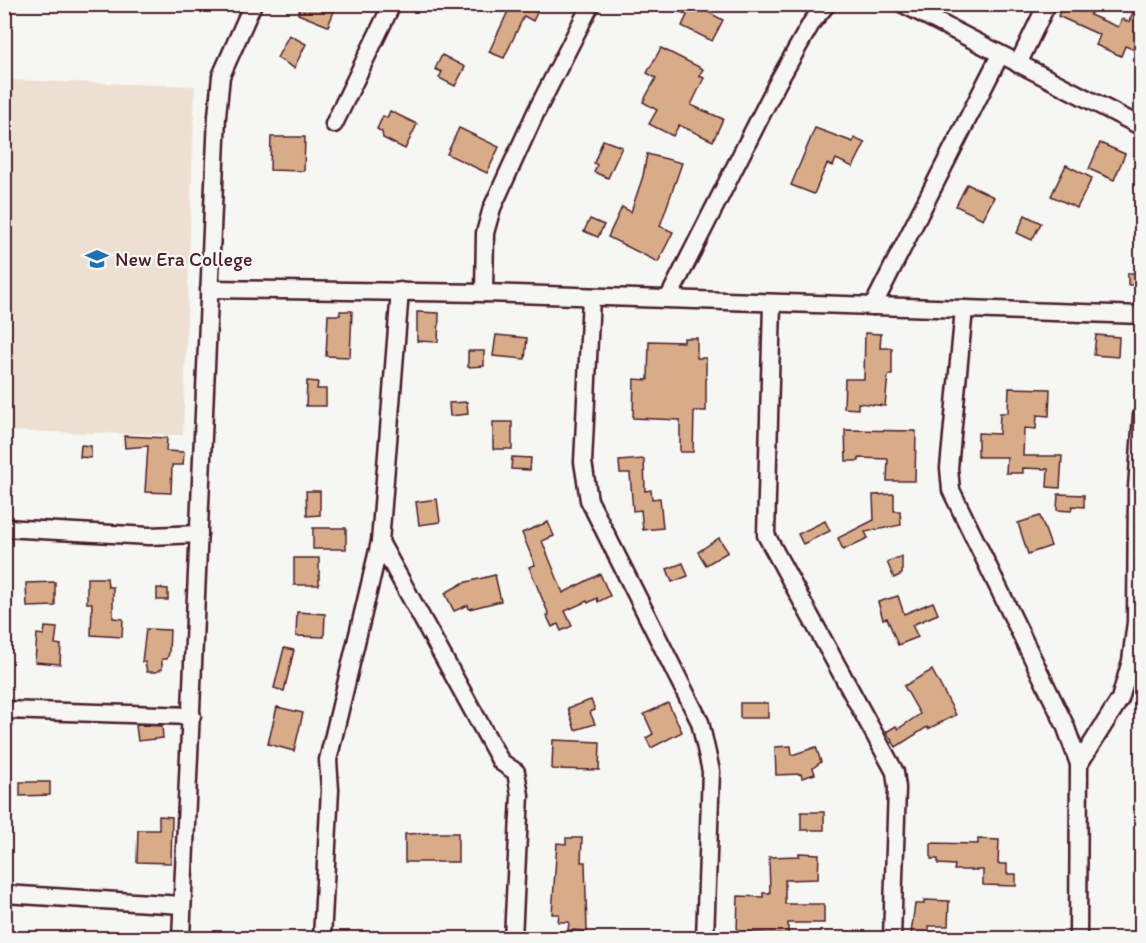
<svg xmlns="http://www.w3.org/2000/svg" width="1146" height="943" font-family="Itim,sans-serif">
<style>
.built{fill:#ede0d2}
.building{fill:#d8ac89;stroke:#4a1f2b;stroke-width:1.5}
.lines{fill:none;stroke-linecap:round;stroke-linejoin:round}
.minor-casing{stroke:#4a1f2b;stroke-width:21}
.minor{stroke:#f6f6f2;stroke-width:16}
.labels{text-anchor:middle;stroke-width:4.5;stroke-linejoin:round;paint-order:stroke}
.poi-label{font-size:20px;fill:#4a1f2b;stroke:#f6f6f2;text-anchor:start}
</style>
<rect width="100%" height="100%" fill="#f6f6f2"/>
<filter id="ink" filterUnits="userSpaceOnUse"><feTurbulence type="fractalNoise" baseFrequency=".0167" numOctaves="2"/><feDisplacementMap in="SourceGraphic" scale="12" xChannelSelector="R" yChannelSelector="G"/><feConvolveMatrix kernelMatrix="1 2 1 2 8 2 1 2 1" color-interpolation-filters="sRGB"/></filter>
<g filter="url(#ink)">
<path class="built" d="M5 80 195 86 183 435 5 431Z"/>
<g class="building">
<path d="M302 4H337L328 26 298 14Z"/>
<path d="M499 4H541L533 21 524 16 504 58 489 52 509 9Z"/>
<path d="M666 4H707L704 10 723 20 712 41 682 26 687 15Z"/>
<path d="M1063 4H1095L1090 15 1118 27 1122 19 1129 22 1136 4H1142V53L1125 46 1121 56 1096 45 1100 35 1058 16Z"/>
<path d="M289 35 306 44 294 68 277 58Z"/>
<path d="M661 48 703 69 699 76 704 78 691 105 723 119 713 141 679 125 673 136 649 124 657 110 643 102 656 78 647 73Z"/>
<path d="M442 55 465 67 455 86 439 78 442 72 435 69Z"/>
<path d="M390 111 417 124 405 149 383 138 382 132 377 129 383 116 387 118Z"/>
<path d="M459 128 499 147 487 173 447 154Z"/>
<path d="M815 128 853 142 854 138 865 143 853 167 836 159 833 166 827 164 814 194 791 185Z"/>
<path d="M271 137H305L304 171 270 170Z"/>
<path d="M603 140 622 147 608 178 594 172 597 165 594 163Z"/>
<path d="M1100 143 1125 154 1114 180 1089 169Z"/>
<path d="M647 154 682 163 660 226 673 232 658 262 608 237 622 207 631 212 643 176Z"/>
<path d="M1066 165 1092 178 1077 208 1051 196Z"/>
<path d="M967 184 994 197 983 219 956 206Z"/>
<path d="M1025 215 1041 223 1032 240 1017 233Z"/>
<path d="M590 219 604 225 598 237 584 231Z"/>
<rect x="1128" y="273" width="14" height="12"/>
<path d="M340 311H352L350 357 326 356 328 315H340Z"/>
<path d="M417 312 439 313 438 342 417 341Z"/>
<path d="M865 333 881 334 880 348H892V375H888L885 406 858 403V409L844 408 845 379H864Z"/>
<path d="M496 335 527 338 525 359 493 356Z"/>
<path d="M1096 335 1119 337 1118 357 1094 355Z"/>
<path d="M684 338H697V358H706V411H694L693 452H680V420L633 418 634 379 648 380 649 341 684 342Z"/>
<path d="M468 351H484V366L468 367Z"/>
<path d="M307 381 318 382 317 389H326V406H306Z"/>
<path d="M1009 388 1050 389 1049 416 1037 415 1036 429 1024 428 1023 456H1062L1060 488 1047 487 1048 469 1023 468V473H1006L1007 457H978V433L999 434 1000 413H1008Z"/>
<path d="M467 402 468 414 450 416 449 403Z"/>
<rect x="493" y="422" width="19" height="27"/>
<path d="M845 430 916 431 915 481H887L888 459 859 458V461H846Z"/>
<path d="M124 436 167 438 166 451 184 452 183 465H172L171 493 145 492 148 446 125 448Z"/>
<path d="M81 445 91 446V458L80 457Z"/>
<path d="M512 457 531 458 530 470 511 469Z"/>
<path d="M644 459 645 491 651 490 652 499 660 498 663 528 643 530 641 510 633 511 630 473H620L619 461Z"/>
<path d="M306 491H320V515L307 516Z"/>
<path d="M894 494V511H900L901 525 865 532 868 538 843 550 838 538 874 520 873 495Z"/>
<path d="M1058 494 1084 495V507L1072 506 1071 511 1057 510Z"/>
<path d="M437 499 440 522 419 525 416 502Z"/>
<path d="M1040 516 1051 546 1028 554 1018 523Z"/>
<path d="M825 521 830 531 803 544 798 534Z"/>
<path d="M548 522 554 536 542 541 563 593 600 574 610 596 598 602 597 598 588 603 587 601 565 611 572 626 561 631 558 624 552 627 547 616 549 615 529 567 535 565 522 533Z"/>
<rect x="313" y="528" width="33" height="21"/>
<path d="M719 538 728 552 706 565 698 552Z"/>
<path d="M902 556V574L894 578 887 562Z"/>
<rect x="294" y="558" width="25" height="27"/>
<path d="M683 563 688 576 672 582 667 569Z"/>
<path d="M495 575 501 601 469 609 468 605 454 611 445 593 463 583Z"/>
<path d="M87 578H107L108 587H113V618L123 619 122 637 91 635 92 603H87Z"/>
<path d="M55 582V606L27 607 26 583Z"/>
<path d="M157 588 168 589V600H157Z"/>
<path d="M898 596 904 614 933 602 938 614 912 625 918 637 898 645 887 618 883 619 878 602Z"/>
<path d="M297 612 325 614 324 637 296 636Z"/>
<path d="M45 627 57 628 55 644 61 645 60 664 35 662 37 634 44 635Z"/>
<path d="M146 629 170 630 169 653 167 659H162V669L156 672H147L145 662H142Z"/>
<path d="M284 648 294 650 284 691 274 688Z"/>
<path d="M932 670 956 715 928 729 927 727 896 747 886 732 896 726 898 729 920 714 904 686Z"/>
<path d="M591 700 595 710 590 712 595 724 575 730 568 708Z"/>
<path d="M668 703 682 732 651 748 646 738 653 734 644 714Z"/>
<rect x="740" y="703" width="28" height="15"/>
<path d="M277 707 303 713 294 751 268 744Z"/>
<path d="M136 725 162 726 163 738 138 741Z"/>
<path d="M553 740 600 742 599 770 552 769Z"/>
<path d="M791 746 792 755 816 747 821 762 813 768 815 774 802 778 801 774 776 775 775 747Z"/>
<path d="M20 782H50V795L20 796Z"/>
<rect x="801" y="812" width="23" height="18"/>
<path d="M159 816 172 817 171 863 137 862 138 830H159Z"/>
<path d="M434 833H458V862H405V834Z"/>
<path d="M566 838H582L581 862H585L587 931 568 930 569 922H558L559 914H552L557 843 566 844Z"/>
<path d="M978 839 999 840 998 864H1007V874H1016V886L983 885V870H954L955 865 938 864V859H931V843L978 844Z"/>
<path d="M799 853 819 854 818 879 785 880V904H824V923H788V935L737 932 738 896 763 897V893H770L769 857 799 856Z"/>
<path d="M924 900 949 901 948 926H929V935L911 934 915 904H924Z"/>
</g>
<g class="lines">
<g class="minor-casing">
<g id="minor">
<path d="M903 4 1142 127"/>
<path d="M1018 64 1047 4"/>
<path d="M334 124 392 4"/>
<path d="M209 289 484 293 1142 315"/>
<path d="M484 293 485 233 492 208 536 112 591 4"/>
<path d="M591 297 583 462 589 500 700 722 711 771 705 938"/>
<path d="M668 299 778 82 812 22 827 4"/>
<path d="M772 303 766 535 895 772 897 788 892 938"/>
<path d="M873 306 1000 55"/>
<path d="M964 309 949 468 951 490 1065 725 1079 764 1078 938"/>
<path d="M4 528 149 536 199 534"/>
<path d="M380 542 501 762 516 772 520 795 513 938"/>
<path d="M4 710 192 716"/>
<path d="M1079 764 1120 699 1131 661 1136 622 1137 488 1142 415"/>
<path d="M4 894 182 905"/>
<path d="M181 938 217 116 221 76 253 4"/>
<path d="M322 938 330 790 328 760 380 542 400 291"/>
</g>
</g>
<use href="#minor" class="minor"/>
</g>
</g>
<defs>
<g id="school-bare" transform="scale(1.8)"><path d="M0-5L7-2L0 1L-7-2ZM-4 1L0 2.5L4 1V4Q0 6-4 4Z" fill="#1f6fb2" stroke="#f6f6f2" stroke-width="2.5" paint-order="stroke"/></g>
</defs>
<g fill-rule="evenodd">
<use href="#school-bare" x="97" y="259"/>
</g>
<g class="labels">
<g class="poi-label">
<text x="115" y="266">New Era College</text>
</g>
</g>
<rect width="1146" height="943" fill="none" stroke="#f6f6f2" stroke-width="24"/>
<rect x="12" y="12" width="1122" height="919" fill="none" stroke="#4a1f2b" stroke-width="2" filter="url(#ink)"/>
</svg>
